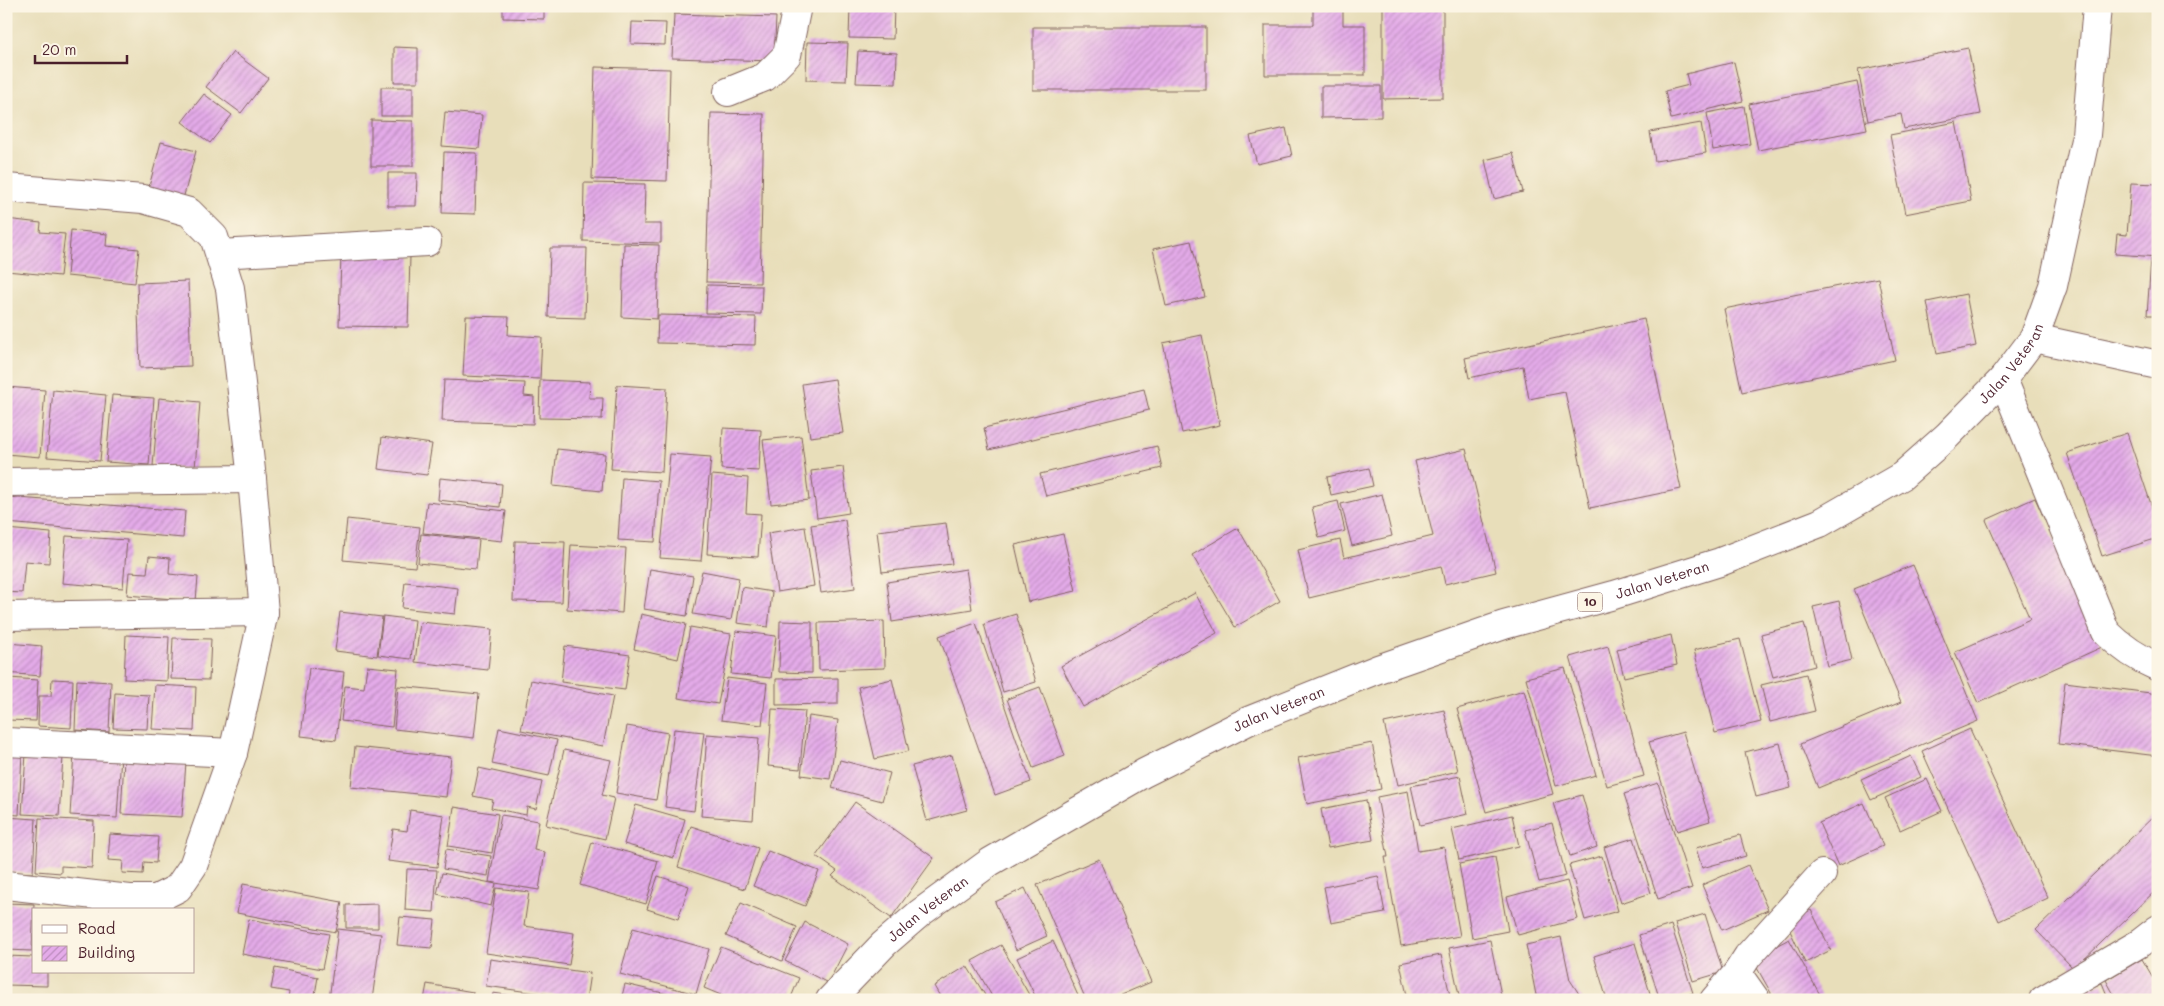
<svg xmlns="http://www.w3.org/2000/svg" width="2164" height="1006" font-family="Mali,sans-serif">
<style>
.building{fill:url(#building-hatch)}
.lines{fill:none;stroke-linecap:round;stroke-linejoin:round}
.minor-casing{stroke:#81625d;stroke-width:30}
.trunk-casing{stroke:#81625d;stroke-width:30}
.minor{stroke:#fff;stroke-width:28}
.trunk{stroke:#fff;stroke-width:28}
.labels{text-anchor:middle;stroke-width:4.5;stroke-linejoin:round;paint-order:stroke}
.shield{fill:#fcf5e5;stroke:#7f5f63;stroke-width:1}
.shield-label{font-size:12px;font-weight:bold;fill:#4a1f2b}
.street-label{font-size:14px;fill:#4a1f2b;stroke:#fcf5e5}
</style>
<defs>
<pattern id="building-hatch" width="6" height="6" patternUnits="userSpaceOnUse" patternTransform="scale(1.25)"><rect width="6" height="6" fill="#e4abe9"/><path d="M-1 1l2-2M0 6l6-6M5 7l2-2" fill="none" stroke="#bb8bbd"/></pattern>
</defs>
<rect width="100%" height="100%" fill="#fcf5e5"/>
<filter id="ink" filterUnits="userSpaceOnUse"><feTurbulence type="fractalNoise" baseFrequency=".02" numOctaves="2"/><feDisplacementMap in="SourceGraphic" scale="10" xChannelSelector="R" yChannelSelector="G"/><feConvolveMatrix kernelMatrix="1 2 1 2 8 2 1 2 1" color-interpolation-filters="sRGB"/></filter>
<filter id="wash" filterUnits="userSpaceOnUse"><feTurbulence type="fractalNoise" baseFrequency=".0096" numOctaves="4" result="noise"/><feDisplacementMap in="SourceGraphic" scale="20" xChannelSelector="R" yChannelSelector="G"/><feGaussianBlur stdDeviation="1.12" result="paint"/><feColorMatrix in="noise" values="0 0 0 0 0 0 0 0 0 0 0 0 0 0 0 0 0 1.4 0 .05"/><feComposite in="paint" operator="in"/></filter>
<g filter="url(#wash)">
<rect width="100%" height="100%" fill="#e8deba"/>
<g id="blocks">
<g class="building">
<path d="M503 6H544V19L503 18Z"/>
<path d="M850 6H894L893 39 849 38Z"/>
<path d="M1383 6H1443V98L1383 99Z"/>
<path d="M1553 6H1592V8L1554 11Z"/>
<path d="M1313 9H1343V25H1365V75H1265V25H1313Z"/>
<path d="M674 14 776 17 774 61 672 58Z"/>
<path d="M632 22 666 23 665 45 631 44Z"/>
<rect x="1033" y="27" width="173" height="63"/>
<path d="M807 42 848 43 846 81 806 80Z"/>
<path d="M394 47 418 48V82H394Z"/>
<path d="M1968 48 1981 114 1904 129 1901 114 1868 121 1858 70Z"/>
<path d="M858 51 897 53 896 84 856 83Z"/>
<path d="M233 52 268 78 241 113 206 87Z"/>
<path d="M1734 62 1743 101 1671 119 1665 91 1689 85 1686 74Z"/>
<path d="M595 67 670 69 667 181 592 179Z"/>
<path d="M1857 82 1867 129 1758 150 1749 104Z"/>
<path d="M1321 86H1381V117L1321 118Z"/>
<rect x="381" y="87" width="32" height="29"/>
<path d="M204 94 232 115 210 143 182 122Z"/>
<path d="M1744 106 1750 144 1713 150 1707 113Z"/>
<path d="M445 112 482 115 479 149 442 146Z"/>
<path d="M711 113 764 114 760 283 706 282Z"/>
<path d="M371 120 413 121V166H371Z"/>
<path d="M1956 122 1971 201 1905 214 1890 135Z"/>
<path d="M1701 123 1706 153 1655 161 1650 132Z"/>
<path d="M1286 128 1292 156 1257 164 1250 136Z"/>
<path d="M161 142 196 151 182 203 147 194Z"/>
<path d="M444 152 477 153 475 214 442 213Z"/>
<path d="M1513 153 1523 192 1494 199 1485 160Z"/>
<path d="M388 173H417L416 206H388Z"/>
<path d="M584 183 645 184 644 224H661V243L583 241Z"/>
<path d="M2131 183 2158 184V257L2115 254 2117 234 2127 235Z"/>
<path d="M6 219 41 223 40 232 65 234 60 276 6 271Z"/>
<path d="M71 230 107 234 106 246 139 249 135 283 67 276Z"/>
<path d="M1191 241 1205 297 1166 306 1153 249Z"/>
<path d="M624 244 659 245 657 319 622 317Z"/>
<path d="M550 248H587L585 318 548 317Z"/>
<path d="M341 254 410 256 408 327 339 326Z"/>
<path d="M2151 259 2158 260V315H2147Z"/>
<path d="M1878 278 1895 360 1742 392 1724 309Z"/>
<path d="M188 281 191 366 140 368 137 283Z"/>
<path d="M707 285 762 286 761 314 706 313Z"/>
<path d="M1966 294 1976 346 1937 354 1927 302Z"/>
<path d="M658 315 756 317 755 345 657 343Z"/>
<path d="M466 316 509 317 508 335 542 337 540 379 463 376Z"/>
<path d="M1644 319 1681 489 1590 508 1565 392 1529 399 1523 366 1469 378 1465 358Z"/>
<path d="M1202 335 1220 425 1182 433 1163 343Z"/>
<path d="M835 379 843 433 810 437 802 384Z"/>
<path d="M444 380 525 383 524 396 534 397 533 424 442 421Z"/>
<path d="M540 380 590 382 589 398H603L602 419 539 418Z"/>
<path d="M617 385 667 388 662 472 611 469Z"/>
<path d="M6 387 45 390 40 457 6 454Z"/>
<path d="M1144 389 1149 410 989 450 984 428Z"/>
<path d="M53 390 106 395 100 461 47 457Z"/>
<path d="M112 395 154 398 149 465 106 462Z"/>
<path d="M159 398 200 402 195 469 153 466Z"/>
<path d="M723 428 761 430 759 471 721 469Z"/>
<path d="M2127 433 2158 525V538L2102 556 2067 453Z"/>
<path d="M801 436 809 500 771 504 763 440Z"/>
<path d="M382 437 432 444 427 475 378 469Z"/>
<path d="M1157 446 1162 468 1046 496 1040 474Z"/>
<path d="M557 449 605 454 602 491 553 486Z"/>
<path d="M1466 449 1496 572 1445 584 1441 566 1309 598 1298 550 1340 540 1344 558 1433 536 1415 461Z"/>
<path d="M670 454 711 457 701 561 660 558Z"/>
<path d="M843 467 849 513 817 518 811 471Z"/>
<path d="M1369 468 1373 486 1331 495 1327 477Z"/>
<path d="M712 475 748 478 746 513 761 514 758 557 707 554Z"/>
<path d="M440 478 502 484 500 507 438 500Z"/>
<path d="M622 478 659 481 655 542 618 540Z"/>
<path d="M1382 494 1392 536 1352 546 1341 504Z"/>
<path d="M6 497 185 511 183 538 6 523Z"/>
<path d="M2035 498 2102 647 1978 703 1955 652 2030 619 1986 520Z"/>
<path d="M1338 501 1345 531 1319 538 1312 507Z"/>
<path d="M427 502 506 511 502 541 423 533Z"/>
<path d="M347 519 420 527 415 567 343 560Z"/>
<path d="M845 520 855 588 821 593 811 525Z"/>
<path d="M946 523 952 564 882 572 877 531Z"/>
<path d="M805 527 814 586 777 592 768 533Z"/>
<path d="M1238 528 1280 601 1235 627 1192 555Z"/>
<path d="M6 529 51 533 49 563 25 561 22 593 6 592Z"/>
<path d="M421 534 479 540 476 569 418 563Z"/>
<path d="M1063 534 1076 591 1028 602 1015 545Z"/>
<path d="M66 536 127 540 123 588 62 583Z"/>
<path d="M515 541 565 542 562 602 513 601Z"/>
<path d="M571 545 626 548 622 613 567 609Z"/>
<path d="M149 556 170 558 169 574 198 577 196 601 127 595 129 572 147 573Z"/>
<path d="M1913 565 1978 721 1818 788 1800 744 1901 702 1854 589Z"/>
<path d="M650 569 693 576 687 616 644 609Z"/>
<path d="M966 569 972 609 892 622 887 582Z"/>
<path d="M702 571 739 578 731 620 693 614Z"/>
<path d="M405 582 458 588 455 614 402 608Z"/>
<path d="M742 587 772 592 768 627 737 623Z"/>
<path d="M1195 593 1217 633 1083 707 1061 666Z"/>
<path d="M1839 601 1852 660 1827 666 1813 607Z"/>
<path d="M340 612 382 617 377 656 335 651Z"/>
<path d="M641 614 686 624 678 659 634 649Z"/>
<path d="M1016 614 1036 682 1003 692 984 624Z"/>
<path d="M383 616 415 620 411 659 378 655Z"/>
<path d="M780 621 812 622V673L779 672Z"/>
<path d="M884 621 885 668 819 670 818 623Z"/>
<path d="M420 622 492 629 488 670 415 662Z"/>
<path d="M976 623 1031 782 995 795 939 636Z"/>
<path d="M1804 623 1815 666 1773 677 1761 634Z"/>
<path d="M690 627 731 634 718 704 678 698Z"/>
<path d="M736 631 776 636 771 678 731 674Z"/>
<path d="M126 635 169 637 167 681 124 679Z"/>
<path d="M1671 635 1677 665 1624 677 1617 649Z"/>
<path d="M173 638 211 639 209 680 171 679Z"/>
<path d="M1740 639 1761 722 1715 733 1694 650Z"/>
<path d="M8 643 42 646 40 676 6 673Z"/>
<path d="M565 646 630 655 625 690 561 682Z"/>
<path d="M1608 646 1644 776 1607 786 1570 657Z"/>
<path d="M367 666 398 669 392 727 341 721 345 686 364 688Z"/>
<path d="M309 668 344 672 336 740 301 736Z"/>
<path d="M1565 668 1596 775 1556 786 1526 678Z"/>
<path d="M1806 674 1815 711 1770 722 1761 685Z"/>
<path d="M9 678 38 680 36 721 7 720Z"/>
<path d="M727 678 767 683 762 725 721 720Z"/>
<path d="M838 678V704L776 705V679Z"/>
<path d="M52 679 73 680 71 728 38 726 39 696H51Z"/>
<path d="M892 679 909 751 875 759 858 687Z"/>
<path d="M77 680 111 682 109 732 75 730Z"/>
<path d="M531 680 613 696 603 746 521 730Z"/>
<path d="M2065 682 2158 694V756L2058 744Z"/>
<path d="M155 685 196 687 194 731 152 729Z"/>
<path d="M398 686 479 694 474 738 394 729Z"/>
<path d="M1040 687 1065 756 1033 768 1007 699Z"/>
<path d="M1524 690 1553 794 1486 812 1457 709Z"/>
<path d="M115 693 149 695 147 729 113 728Z"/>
<path d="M772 709 805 711 800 769 768 766Z"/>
<path d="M1444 710 1458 771 1398 785 1384 723Z"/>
<path d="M809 716 838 720 830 779 801 775Z"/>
<path d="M627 726 668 733 656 800 616 793Z"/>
<path d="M499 728 557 740 549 776 492 764Z"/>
<path d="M674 729 704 732 694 811 665 807Z"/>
<path d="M1970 729 2048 898 1999 921 1922 751Z"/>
<path d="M1683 732 1710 821 1677 831 1649 742Z"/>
<path d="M707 734 759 738 753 820 701 816Z"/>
<path d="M1372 743 1381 789 1307 804 1298 758Z"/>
<path d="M1780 743 1791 788 1756 797 1745 752Z"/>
<path d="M355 747 451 757 446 797 351 787Z"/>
<path d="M564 750 611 760 602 795 614 798 605 839 546 825Z"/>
<path d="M6 752 22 753 19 815 6 814Z"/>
<path d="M74 753 121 755 117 818 70 815Z"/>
<path d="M26 754 63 757 59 816 22 814Z"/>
<path d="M952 755 967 810 927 821 912 766Z"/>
<path d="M1911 756 1921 777 1871 800 1861 779Z"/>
<path d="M124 759 186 762 182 817 121 814Z"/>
<path d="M840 760 890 773 882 801 832 788Z"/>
<path d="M479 768 542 782 536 809 527 807 526 815 491 808 493 800 473 796Z"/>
<path d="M1460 776 1468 814 1420 825 1411 786Z"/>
<path d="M1927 779 1942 811 1900 830 1885 798Z"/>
<path d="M1658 783 1692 888 1658 899 1624 794Z"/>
<path d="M1408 791 1418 851 1444 847 1460 936 1401 946 1385 857H1388L1377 797Z"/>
<path d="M1582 795 1597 847 1570 856 1553 803Z"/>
<path d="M1366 800 1373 840 1328 848 1321 809Z"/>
<path d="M855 802 934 858 891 918 832 876 837 871 816 856Z"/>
<path d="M1864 803 1883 846 1838 866 1819 823Z"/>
<path d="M636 805 685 819 674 858 624 844Z"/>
<path d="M454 807 498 814 492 853 448 846Z"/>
<path d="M410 810 444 815 437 867 388 861 393 829 407 831Z"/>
<path d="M2158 812V888L2074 969 2036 930Z"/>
<path d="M501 815 539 821 534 850 545 852 539 890 489 882Z"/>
<path d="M1512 815 1519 846 1459 860 1452 829Z"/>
<path d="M6 817 36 819 33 873 6 872Z"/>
<path d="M39 818 94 821 92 868 61 866V873L36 871Z"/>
<path d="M1552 823 1566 876 1539 882 1525 830Z"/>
<path d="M691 826 758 848 745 889 678 867Z"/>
<path d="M110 834 158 837 156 863 144 862 143 874 122 873 123 861 108 860Z"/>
<path d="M1740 835 1746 856 1702 868 1696 848Z"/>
<path d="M1634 838 1651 893 1621 903 1604 847Z"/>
<path d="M592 842 658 861 646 904 580 885Z"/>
<path d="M446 849 491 856 488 876 443 869Z"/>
<path d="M768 851 819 871 805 906 753 886Z"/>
<path d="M1602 856 1618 911 1585 920 1569 865Z"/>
<path d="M1495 857 1508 931 1472 938 1459 864Z"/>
<path d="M1099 859 1151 982 1109 1000H1086L1037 885Z"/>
<path d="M1748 865 1768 910 1722 930 1702 885Z"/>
<path d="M407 869 437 870 434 912 405 910Z"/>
<path d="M442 873 496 884 491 906 437 894Z"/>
<path d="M658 876 689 886 678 919 647 909Z"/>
<path d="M1378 876 1385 913 1331 923 1324 887Z"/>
<path d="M1567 881 1578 919 1518 935 1507 897Z"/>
<path d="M243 884 342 902 336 932 237 913Z"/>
<path d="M496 888 529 892 524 926 574 933 569 965 486 953Z"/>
<path d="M1025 888 1047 936 1016 950 995 902Z"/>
<path d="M6 903 34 904 32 951 6 950Z"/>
<path d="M741 903 797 927 782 961 726 936Z"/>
<path d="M378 904V928H346V905Z"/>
<path d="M1811 910 1831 950 1805 963 1786 922Z"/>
<path d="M1705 914 1723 972 1693 981 1675 923Z"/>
<path d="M400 917 435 920 432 948 397 945Z"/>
<path d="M249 919 329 934 322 969 242 954Z"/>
<path d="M805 922 848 944 828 983 785 961Z"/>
<path d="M1671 925 1693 993 1672 1000H1660L1639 935Z"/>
<path d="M633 928 709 949 696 994 620 974Z"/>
<path d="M338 929 381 934 372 1000H329Z"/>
<path d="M1561 937 1570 980 1583 1000H1537L1526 945Z"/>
<path d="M1789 939 1823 1000H1775L1752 959Z"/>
<path d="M1490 940 1502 1000H1460L1449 948Z"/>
<path d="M1053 941 1080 1000H1037L1017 958Z"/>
<path d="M1635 943 1652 1000H1607L1594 956Z"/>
<path d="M1001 945 1032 1000H994L972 961Z"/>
<path d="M721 947 799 978 790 1000H733L704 988Z"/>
<path d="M1441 955 1451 1000H1408L1400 963Z"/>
<path d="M6 956 34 957V972H47V986L6 985Z"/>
<path d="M490 959 590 973 586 1000 486 986Z"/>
<path d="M2142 959 2158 986V997L2154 1000H2117L2106 980Z"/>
<path d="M967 966 988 1000H942L934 986Z"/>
<path d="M275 968 318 977 314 1000H288L289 992 271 989Z"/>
<path d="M2102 983 2109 1000H2062Z"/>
<path d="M427 984 473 992 472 1000H424Z"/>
<path d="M625 984 688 999V1000H621Z"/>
<path d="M493 993 532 999V1000H492Z"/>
</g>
</g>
</g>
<g filter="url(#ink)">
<use href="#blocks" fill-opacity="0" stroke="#81625d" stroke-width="1"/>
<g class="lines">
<g class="minor-casing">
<g id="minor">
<path d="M728 92 765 77 787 55 797 6"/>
<path d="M6 188 143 199 189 212 214 237 230 288 252 479 264 612 233 753 193 866 178 888 156 899H130L6 885"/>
<path d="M220 254 427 242"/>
<path d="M2034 338 2158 365"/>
<path d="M2003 379 2106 632C2122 648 2137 658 2158 667"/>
<path d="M6 482 252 479"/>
<path d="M6 616 264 612"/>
<path d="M6 742 233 753"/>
<path d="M1737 973 1748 956 1822 874"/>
<path d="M1714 1000 1737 973 1756 1000"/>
<path d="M2043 1000 2140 943 2158 929"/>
</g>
</g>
<g class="trunk-casing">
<g id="trunk">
<path id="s1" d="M830 1000 884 944 920 913 990 862 1144 773 1248 721 1378 669 1504 625 1614 595 1720 562 1820 523 1902 476 1947 436 2003 379 2034 338 2053 286 2086 135 2097 6"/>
</g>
</g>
<use href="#minor" class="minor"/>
<use href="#trunk" class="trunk"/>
</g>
</g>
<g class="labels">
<rect class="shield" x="1577.5" y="592.5" width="25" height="19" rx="4"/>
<g class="shield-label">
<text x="1590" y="606">10</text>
</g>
<g class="street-label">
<text dy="5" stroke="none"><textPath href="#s1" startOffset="1364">Jalan Veteran</textPath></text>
<text dy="5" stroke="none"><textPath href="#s1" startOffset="944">Jalan Veteran</textPath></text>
<text dy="5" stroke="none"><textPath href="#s1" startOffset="539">Jalan Veteran</textPath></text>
<text dy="5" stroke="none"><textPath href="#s1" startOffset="134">Jalan Veteran</textPath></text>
</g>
</g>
<rect width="2164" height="1006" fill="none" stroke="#fcf5e5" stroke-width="25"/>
<rect x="32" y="908" width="162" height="65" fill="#fcf5e5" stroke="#b59f9b"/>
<rect x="42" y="925" width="25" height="8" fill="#ffffff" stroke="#b59f9b"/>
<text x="78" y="934" font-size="15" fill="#4a1f2b">Road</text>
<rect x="42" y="946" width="25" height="15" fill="url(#building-hatch)" stroke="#b59f9b"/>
<text x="78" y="958" font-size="15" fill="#4a1f2b">Building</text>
<path d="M35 55v8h92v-8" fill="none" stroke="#4a1f2b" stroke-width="2.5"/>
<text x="42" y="55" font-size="15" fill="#4a1f2b" stroke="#fcf5e5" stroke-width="4" paint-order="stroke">20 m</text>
</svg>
